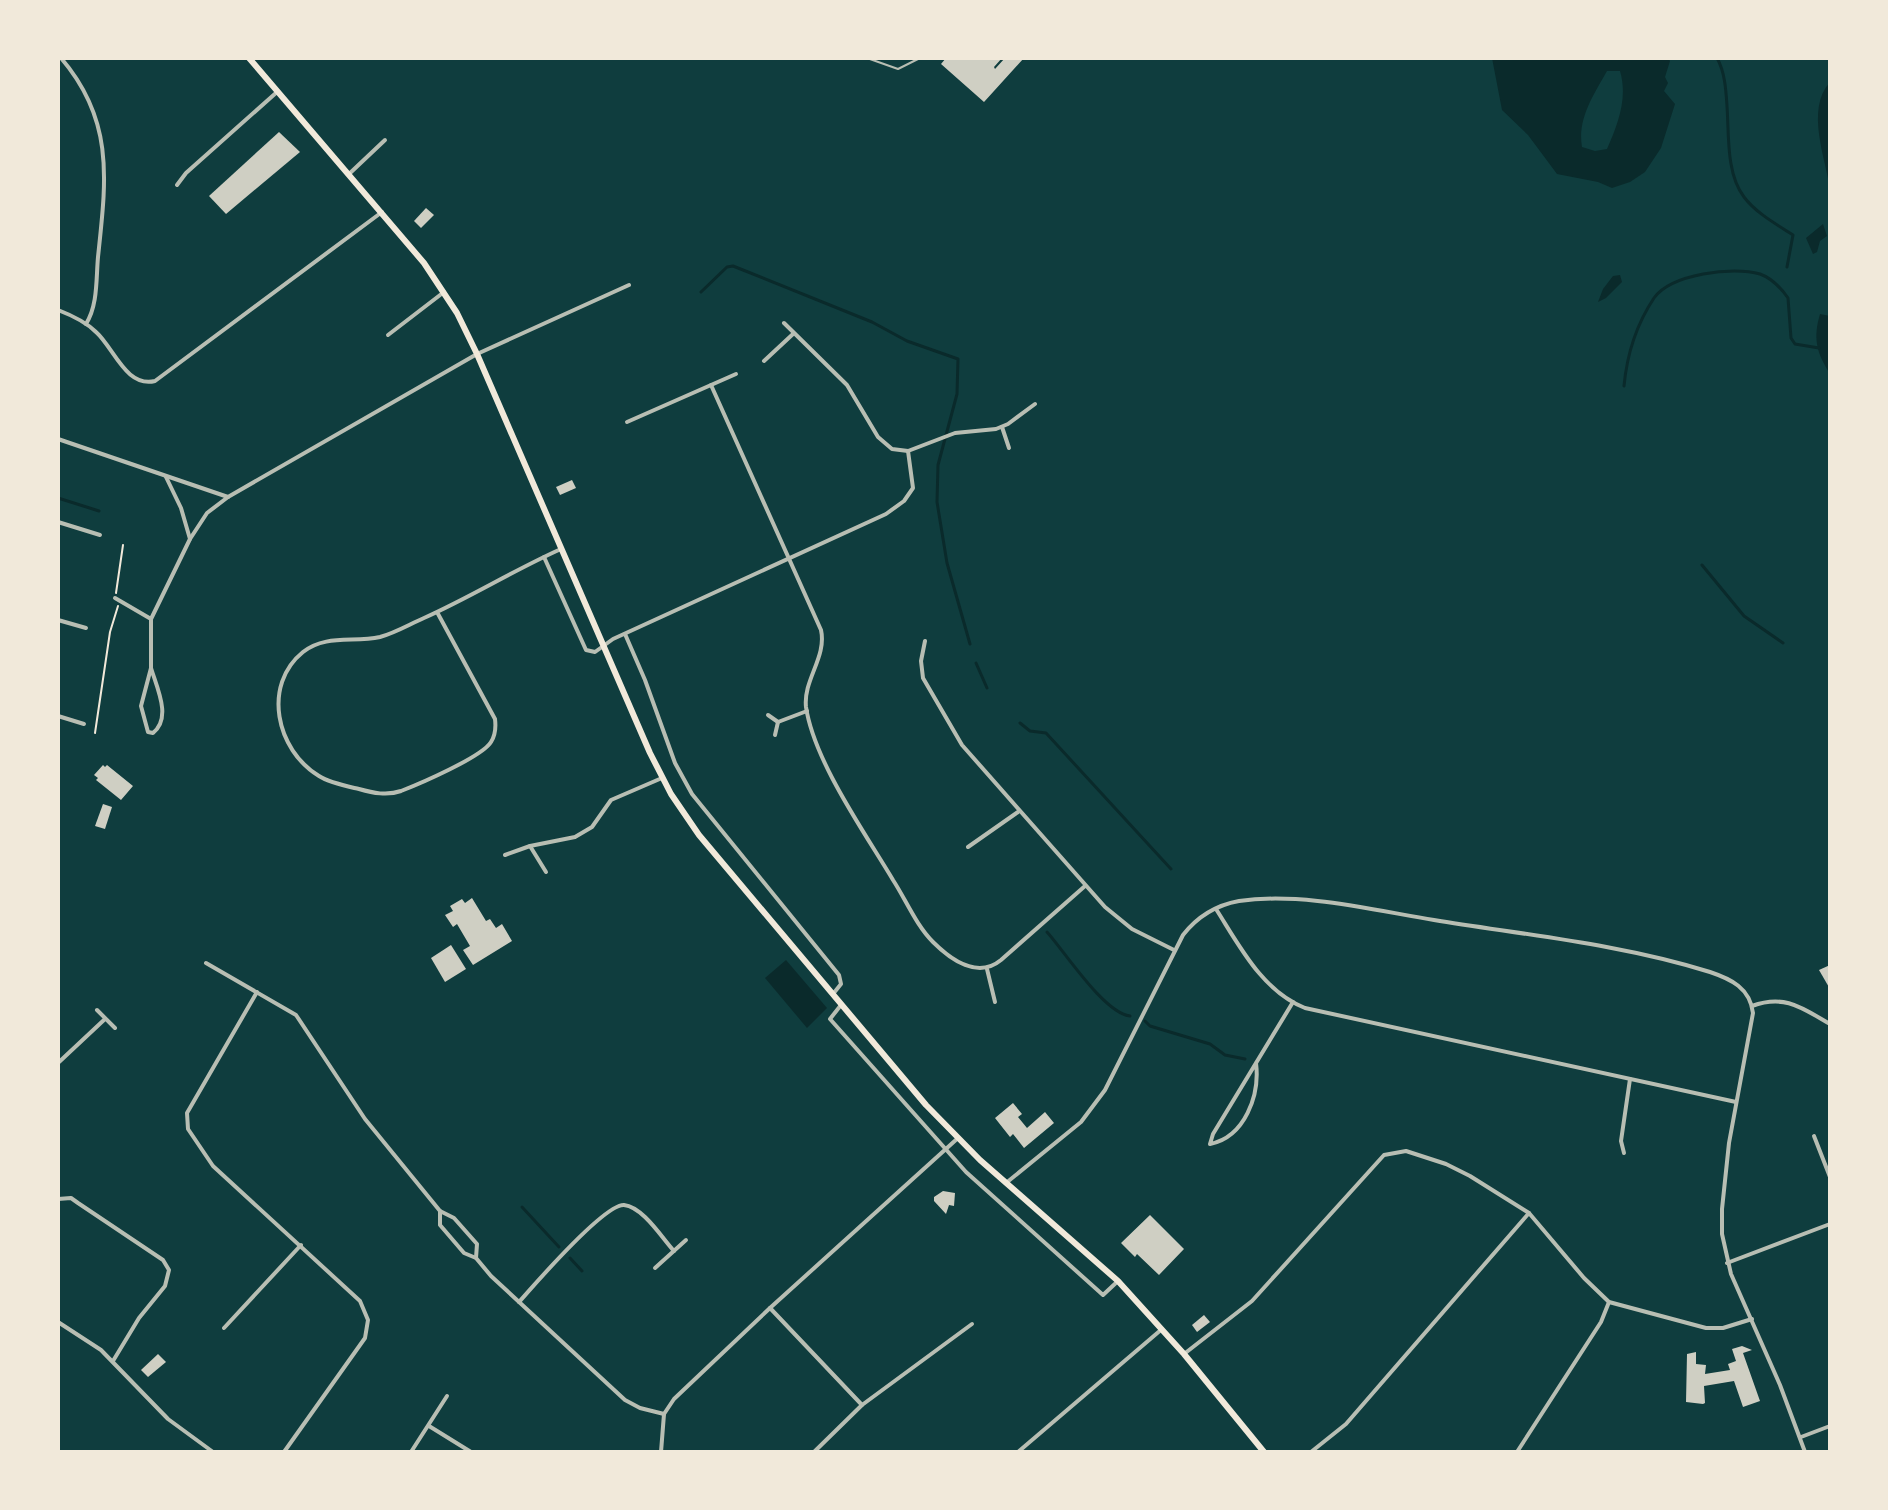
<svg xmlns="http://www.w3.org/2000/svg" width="1888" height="1510" font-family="'Golos Text',sans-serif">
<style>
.water{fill:#0a2a2b;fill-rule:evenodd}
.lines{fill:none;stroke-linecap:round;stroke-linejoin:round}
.stream{stroke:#0a2a2b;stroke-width:3}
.building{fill:#cfcfc3}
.path{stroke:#f1e9da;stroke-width:2}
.service{stroke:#b8beb3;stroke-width:2}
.minor{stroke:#b8beb3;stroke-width:4}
.primary{stroke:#f1e9da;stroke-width:6}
</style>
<rect width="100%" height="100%" fill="#0f3d3e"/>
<g class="water">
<path d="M1492 58H1668L1670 61 1665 77 1668 83 1664 91 1675 104 1661 148 1645 172 1630 182 1612 188 1598 182 1557 174 1528 135 1502 110ZM1607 71H1620C1628 98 1618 124 1607 149L1595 151 1582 147C1577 119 1594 94 1607 71Z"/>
<path d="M1829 58H1830V190C1826 158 1805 110 1830 82Z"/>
<path d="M1823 224 1827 236 1820 241 1817 252 1813 254 1806 238Z"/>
<path d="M1620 275 1622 282 1606 298 1598 302 1603 289 1613 276Z"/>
<path d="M1820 314 1830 316V374C1816 352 1813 338 1820 314Z"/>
<path d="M786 960 827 1008 807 1028 765 978Z"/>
</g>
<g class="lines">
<g class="stream">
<path d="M1717 58C1725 72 1726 91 1727 106 1729 134 1726 174 1744 197 1756 213 1776 224 1793 235L1787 267"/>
<path d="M701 292 727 267 733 266 872 322 907 341 958 359 957 394 938 465 937 502 947 563 970 644"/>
<path d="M1624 386C1627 354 1636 325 1654 298 1671 274 1733 266 1760 274 1771 278 1781 288 1788 298L1791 338 1795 344 1819 348"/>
<path d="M58 498 99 511"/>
<path d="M1702 565 1744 616 1783 643"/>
<path d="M976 663 987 688"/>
<path d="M1020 723 1030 731 1046 733 1171 869"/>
<path d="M1047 932C1065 952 1104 1013 1130 1016"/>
<path d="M1145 1021 1150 1026 1210 1044 1225 1055 1245 1059"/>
<path d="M522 1207 559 1247"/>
<path d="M570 1258 582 1271"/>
</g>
</g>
<g class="building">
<path d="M946 58H1002L994 67 995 69 1005 58H1024L984 102 941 64Z"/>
<path d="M279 132 300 152 226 214 209 196Z"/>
<path d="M426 208 434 215 421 228 414 221Z"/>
<path d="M572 480 576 488 560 495 556 487Z"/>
<path d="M103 765 105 767 107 765 133 786 121 800 96 780 98 778 94 775Z"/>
<path d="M103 804 112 807 105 829 95 826Z"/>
<path d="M472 898 486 921 490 919 496 928 502 924 512 941 473 965 463 950 470 946 457 924 453 927 445 915 453 911 450 906 462 899 465 903Z"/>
<path d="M451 945 466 969 445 982 431 958Z"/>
<path d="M1830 965V989L1819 970Z"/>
<path d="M1013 1103 1022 1114 1018 1117 1027 1128 1045 1112 1054 1123 1024 1148 1013 1134 1010 1137 995 1118Z"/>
<path d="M943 1191 955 1193 954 1206 949 1205 946 1214 934 1201V1197Z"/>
<path d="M1150 1215 1184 1249 1159 1275 1137 1254 1135 1257 1121 1243Z"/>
<path d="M1204 1315 1210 1322 1197 1332 1192 1325Z"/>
<path d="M1742 1346 1752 1350 1743 1353 1760 1401 1743 1407 1734 1381 1704 1386 1705 1403 1703 1404 1686 1402 1687 1354 1696 1352V1364L1706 1365 1705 1374 1730 1370 1728 1364 1736 1361 1732 1349Z"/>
<path d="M158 1354 166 1362 148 1377 141 1370Z"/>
</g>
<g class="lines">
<g class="path">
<path d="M116 593 123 545"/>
<path d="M95 733 110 632 118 606"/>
</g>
<path class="service" d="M867 58 898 69 920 58"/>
<g class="minor">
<path d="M61 58C115 121 106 181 98 257 96 279 98 305 86 324"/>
<path d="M349 174 385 140"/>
<path d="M177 185 186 173 277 92"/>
<path d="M58 310C71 315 85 321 96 332 114 348 126 388 155 381L382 212"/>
<path d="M784 323 847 385 878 437 892 449 908 451 955 433 996 429 1008 424 1035 404"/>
<path d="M388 335 444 292"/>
<path d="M764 361 793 334"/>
<path d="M711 385 821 630C827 657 803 680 806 707 814 761 865 833 893 880 906 900 916 925 933 942 951 960 978 979 1001 960L1085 886"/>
<path d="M627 422 736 374"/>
<path d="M1002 427 1009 448"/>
<path d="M58 439 228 497"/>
<path d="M58 522 100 535"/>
<path d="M190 539 207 513 228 497 477 354 629 285"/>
<path d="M544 557 586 650 595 652 613 639 886 514 904 501 913 488 908 451"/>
<path d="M115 598 151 619"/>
<path d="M437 612 495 719C496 727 496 734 491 742 482 757 419 784 401 791 387 796 373 793 359 789 346 786 330 783 319 776 276 750 262 685 303 652 326 634 353 643 380 637 395 633 410 624 424 618 471 597 514 570 561 549"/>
<path d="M58 620 86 628"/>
<path d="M625 634 645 680 675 763 692 794 839 975 841 984 833 994"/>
<path d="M925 641 921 661 923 678 962 745 1105 907 1132 929 1174 950"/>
<path d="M151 668C157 688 172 718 153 733L148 732 141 706 151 668V619L190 539 181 508 166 477"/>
<path d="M768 715 778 722"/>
<path d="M58 716 84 724"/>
<path d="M775 735 778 722 807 711"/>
<path d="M530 846 546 872"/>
<path d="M968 847 1018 812"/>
<path d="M505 855 530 846 575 837 592 827 611 800 662 778"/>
<path d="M1216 909C1239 945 1262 991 1305 1008L1736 1102"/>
<path d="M206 963 296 1015 365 1119 440 1211 454 1218 477 1244 476 1258"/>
<path d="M987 969 995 1002"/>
<path d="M257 992 187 1113 188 1129 213 1166 360 1301 368 1320 365 1338 284 1452"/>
<path d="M841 1005 830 1019 966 1172 1103 1295 1118 1281"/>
<path d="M1752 1006C1785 994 1802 1008 1830 1024"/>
<path d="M97 1010 115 1028"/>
<path d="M58 1063 105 1019"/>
<path d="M1256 1063C1260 1095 1245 1137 1210 1144L1213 1134 1293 1002"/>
<path d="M1814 1136 1830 1177"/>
<path d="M1624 1153 1621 1141 1630 1079"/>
<path d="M1006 1183 1081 1122 1105 1090 1183 935C1197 917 1217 905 1239 901 1301 892 1373 910 1434 920 1526 935 1620 944 1710 972 1731 979 1750 988 1753 1013L1729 1143 1722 1209V1234L1731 1274 1780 1385 1805 1452"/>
<path d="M58 1199 71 1198 78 1203 163 1260 169 1270 165 1286 139 1318 113 1361"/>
<path d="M440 1211V1225L464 1253 476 1258 491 1276 625 1400 640 1408 664 1414"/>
<path d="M1727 1263 1830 1224"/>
<path d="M655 1268 686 1240"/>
<path d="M519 1302C535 1284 604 1204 624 1205 643 1207 662 1238 674 1251"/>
<path d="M770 1308 862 1405"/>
<path d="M58 1322 101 1350 168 1419 213 1452"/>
<path d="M224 1328 301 1245"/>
<path d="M1184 1354 1252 1301 1384 1155 1406 1151 1446 1164 1470 1176 1529 1213 1584 1278 1609 1302 1706 1328H1723L1752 1319"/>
<path d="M429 1426 471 1452"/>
<path d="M1801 1437 1830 1426"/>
<path d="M411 1452 447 1396"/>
<path d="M661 1452 664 1414 674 1399 770 1308 958 1138"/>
<path d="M814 1452 862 1405 972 1324"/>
<path d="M1018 1452 1162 1329"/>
<path d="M1311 1452 1346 1424 1529 1213"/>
<path d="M1517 1452 1601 1322 1609 1302"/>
</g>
<path class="primary" d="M249 58 424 263 457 313 477 354 650 753 671 794 699 835 926 1105 980 1160 1118 1281 1184 1354 1264 1452"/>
</g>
<rect width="1888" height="1510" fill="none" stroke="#f1e9da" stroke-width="120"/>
</svg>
